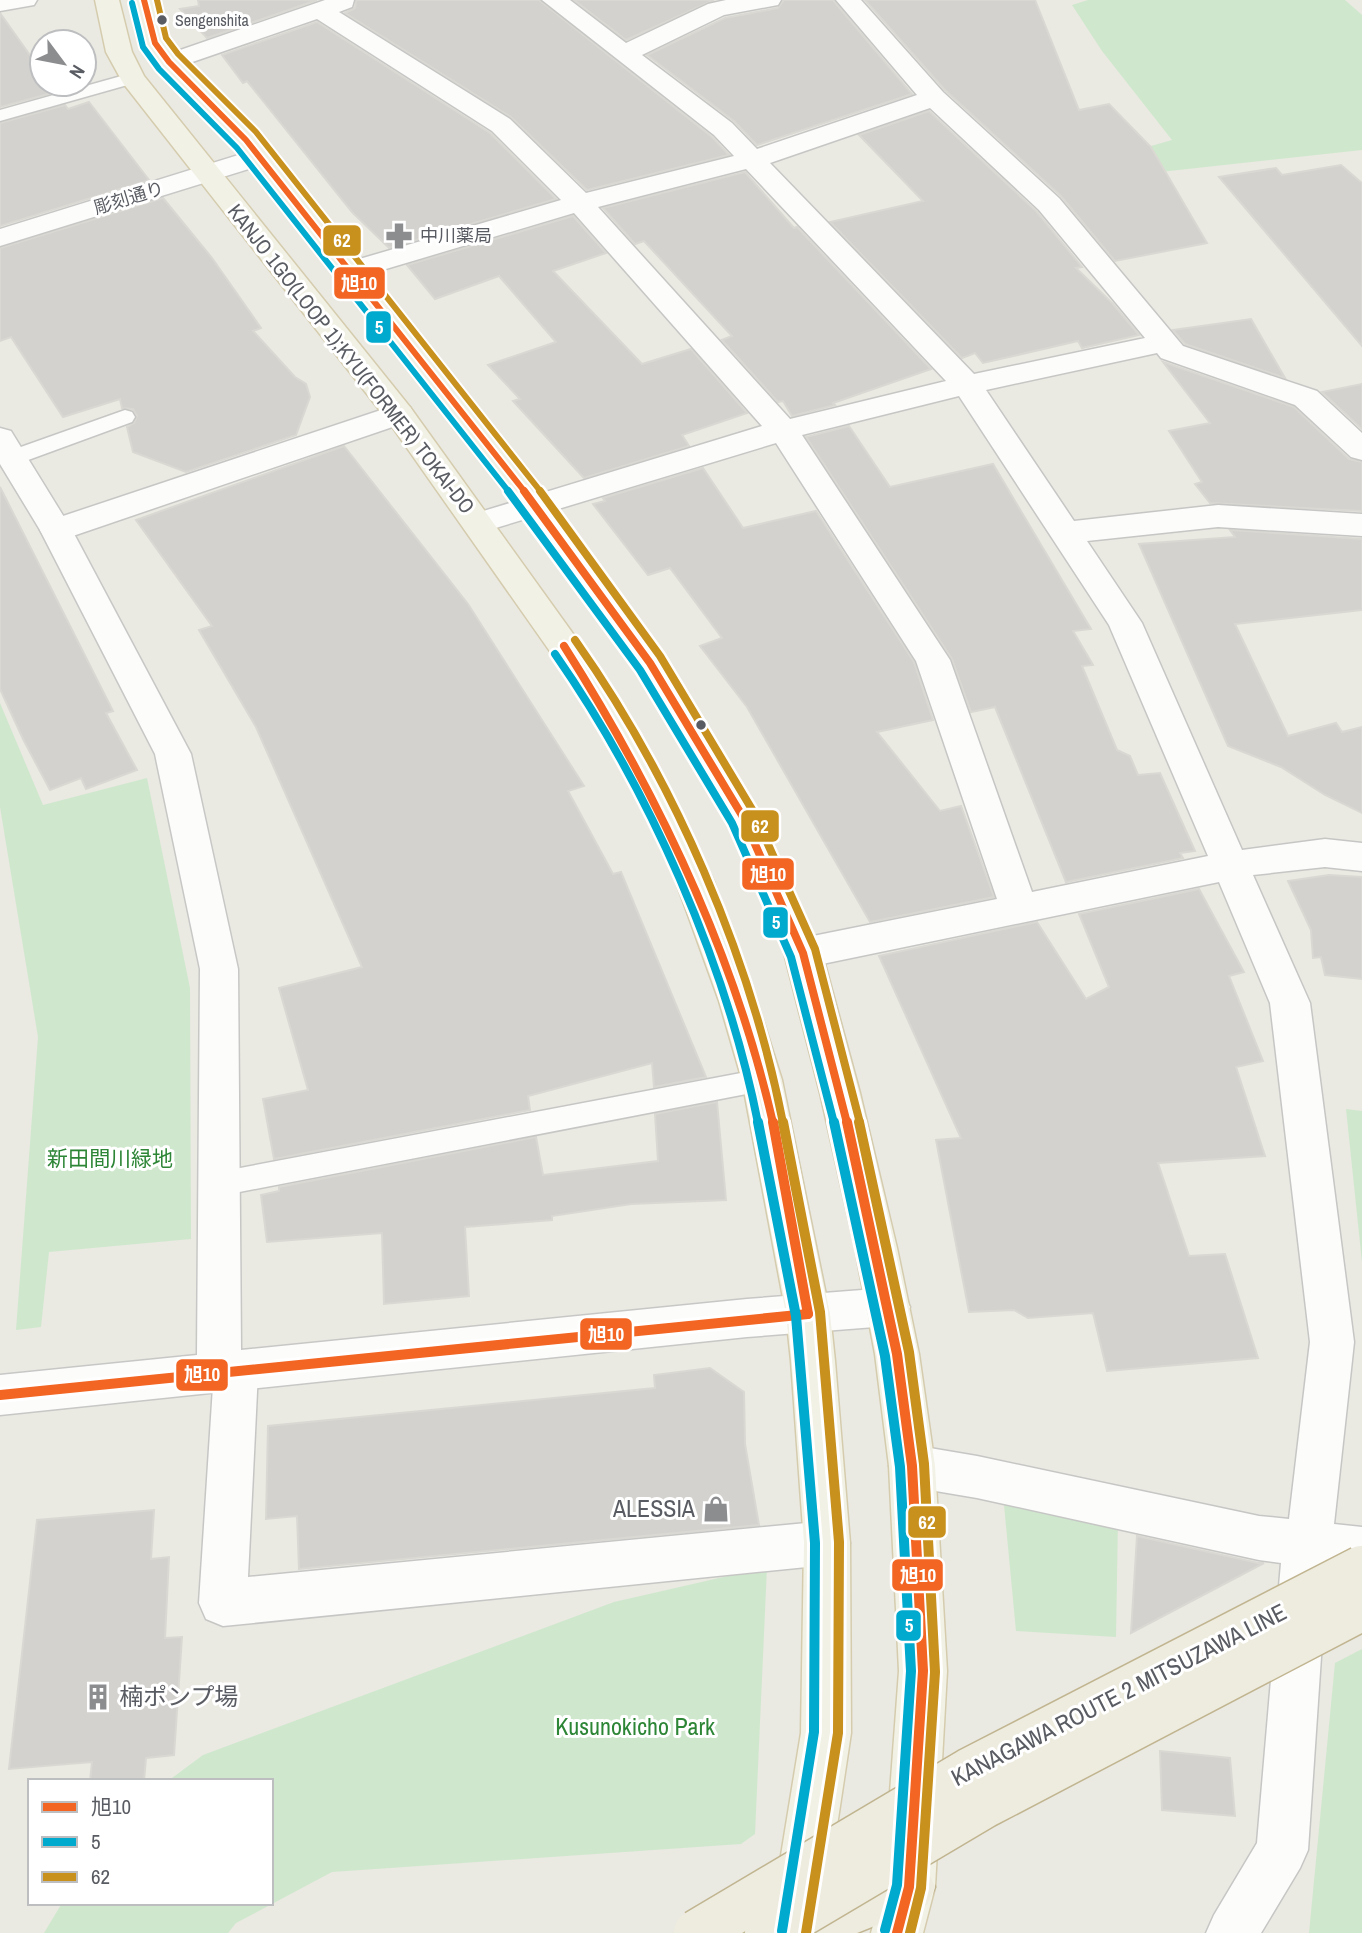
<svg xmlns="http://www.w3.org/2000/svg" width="1362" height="1933" font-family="'Archivo Narrow','Noto Sans JP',sans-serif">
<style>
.green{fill:#cfe8cd}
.building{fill:#d3d2ce;stroke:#dad8d2;stroke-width:2}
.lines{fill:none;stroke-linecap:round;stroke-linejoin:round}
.lane-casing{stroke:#c6c7c5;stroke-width:3}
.street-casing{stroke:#c6c7c5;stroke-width:3}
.secondary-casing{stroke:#c7c8c6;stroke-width:3}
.primary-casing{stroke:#d5ccae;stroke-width:3}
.highway-casing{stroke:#c1b590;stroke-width:3}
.lane{fill:#fcfcfb;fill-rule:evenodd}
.street{fill:#fcfcfb;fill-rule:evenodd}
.secondary{fill:#fcfcfb;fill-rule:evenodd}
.primary{fill:#f2f1e5;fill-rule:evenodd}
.highway{fill:#eeecdf;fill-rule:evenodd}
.highway-bridge-casing{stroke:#c1b590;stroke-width:49;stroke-linecap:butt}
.highway-bridge{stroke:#eeecdf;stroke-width:46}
.bus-1-far2-casing{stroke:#fff;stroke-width:10}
.bus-1-far1-casing{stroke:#fff;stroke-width:13}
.bus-1-casing{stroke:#fff;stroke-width:16}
.bus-2-far2-casing{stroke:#fff;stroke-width:10}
.bus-2-far1-casing{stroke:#fff;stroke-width:13}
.bus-2-casing{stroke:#fff;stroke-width:16}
.bus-3-far2-casing{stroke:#fff;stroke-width:10}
.bus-3-far1-casing{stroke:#fff;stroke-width:13}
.bus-3-casing{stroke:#fff;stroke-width:16}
.bus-1-far2{stroke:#f26522;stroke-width:6}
.bus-1-far1{stroke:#f26522;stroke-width:8}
.bus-1{stroke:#f26522;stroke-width:10}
.bus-2-far2{stroke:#00a9ce;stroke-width:6}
.bus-2-far1{stroke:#00a9ce;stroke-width:8}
.bus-2{stroke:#00a9ce;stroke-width:10}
.bus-3-far2{stroke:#c8901d;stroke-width:6}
.bus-3-far1{stroke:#c8901d;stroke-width:8}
.bus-3{stroke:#c8901d;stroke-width:10}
.bus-dot{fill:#595c62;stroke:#fff;stroke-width:2.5}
.labels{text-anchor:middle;stroke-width:6;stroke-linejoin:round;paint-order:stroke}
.far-bus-label{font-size:16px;fill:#595c62;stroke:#fff;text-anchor:start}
.far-street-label{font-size:18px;fill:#595c62;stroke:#fff}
.far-poi-label{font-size:18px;fill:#595c62;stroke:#fff;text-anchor:start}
.street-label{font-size:21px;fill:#595c62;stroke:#fff}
.park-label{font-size:21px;fill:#2d8536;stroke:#fff}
.near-poi-label{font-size:24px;fill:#595c62;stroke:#fff;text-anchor:end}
.near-street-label{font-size:24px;fill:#595c62;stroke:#fff}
.near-park-label{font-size:24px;fill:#2d8536;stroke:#fff}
.line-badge{stroke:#fff;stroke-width:2.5}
.badge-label{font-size:19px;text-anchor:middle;font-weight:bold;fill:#fff}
</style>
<rect width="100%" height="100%" fill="#eae9e2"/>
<g class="green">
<path d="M1088 0H1345L1362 15V150L1151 173 1137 150 1172 140 1102 51 1072 5Z"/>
<path d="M0 703 43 805 147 778 190 988 191 1239 49 1252 41 1327 16 1330 38 1037 0 807Z"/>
<path d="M1346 1109 1362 1111V1262Z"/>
<path d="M1004 1505 1118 1520 1116 1637 1016 1631Z"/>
<path d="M767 1567 755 1834 741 1844 332 1872 236 1923 228 1933H44L62 1903H271V1781H168L203 1755 614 1602Z"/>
<path d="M1362 1649V1933H1309L1335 1663Z"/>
</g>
<g class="building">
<path d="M198 0H317L207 38 180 9 199 6Z"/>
<path d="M356 0H539L712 137 729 155 587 190 511 117 345 13 355 8Z"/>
<path d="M574 0H714L626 40Z"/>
<path d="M784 0H833L912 94 757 145 734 121 647 55 725 18 778 8Z"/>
<path d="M865 0H1035L1079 110 1109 104 1151 147 1207 243 1115 261 1061 196 945 90Z"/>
<path d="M0 13 42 72V84H51L56 92 0 107Z"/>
<path d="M317 22 490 133 556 199 389 248 352 212 247 81 243 83 222 55Z"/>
<path d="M89 102 149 180 0 226V123L65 105 68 109Z"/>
<path d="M929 111 1037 212 1082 267 1076 268 1113 304 1139 335 1082 348 1078 341 983 363 975 353 962 358 830 222 923 201 859 135Z"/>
<path d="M1341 165 1362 183V346L1219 177 1276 168 1282 175Z"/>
<path d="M745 172 794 228 797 227 931 369 833 403 835 405 792 416 783 401 778 402 722 340 732 336 644 241 635 244 603 208Z"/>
<path d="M163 198 212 258 261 328 253 331 295 377 306 384 310 397 296 435 186 472 133 452 127 427 134 423 137 416 133 409 122 408 120 399 63 417 11 337 0 341V248Z"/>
<path d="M573 216 606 253 553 271 642 364 691 349 747 413 682 435 689 446 584 478 513 401 520 399 488 365 556 342 499 276 435 299 407 265Z"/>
<path d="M1251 319 1285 378 1185 344 1173 330Z"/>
<path d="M1163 362 1294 407 1349 459 1362 462V511L1210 503 1195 484 1202 482 1169 431 1210 423Z"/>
<path d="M1362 384V429L1322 392Z"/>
<path d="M849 426 890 487 993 464 1091 629 1073 631 1093 665 1082 666 1117 750 1130 756 1138 775 1160 773 1195 851 1180 853 1183 858 1066 882 995 707 971 712 952 659 806 437Z"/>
<path d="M344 446 468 604 584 786 568 791 613 874 621 872 706 1077 654 1087 652 1063 528 1096 530 1110 274 1159 263 1099 308 1090 279 988 362 967 256 727 199 630 212 626 136 520Z"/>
<path d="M703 468 743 528 816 511 914 662 933 720 877 732 940 811 961 806 994 897 870 922 747 707 700 646 722 638 670 568 648 575 593 504 605 501 603 498Z"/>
<path d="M0 487 113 711 106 713 137 770 86 789 81 778 50 790 24 741 0 689Z"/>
<path d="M1230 530 1362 539V610L1235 624 1288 736 1336 723 1342 732 1362 727V813L1325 795 1281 767 1228 746 1139 544 1235 537Z"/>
<path d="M1329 875 1362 877V979L1325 975 1321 957 1313 958 1311 930 1288 881Z"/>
<path d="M1199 889 1244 972 1229 976 1263 1061 1236 1067 1265 1156 1158 1163 1189 1256 1225 1254 1258 1358 1107 1371 1093 1313 1028 1318 1014 1310 969 1312 936 1140 961 1138 879 956 1037 922 1086 999 1109 987 1079 914Z"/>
<path d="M717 1102 726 1200 631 1204 552 1216V1220L465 1227 469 1296 384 1304 382 1233 267 1242 261 1195 279 1191V1187L536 1137 543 1175 658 1161 655 1114Z"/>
<path d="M710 1368 744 1392 745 1444 759 1525 299 1569 297 1516 266 1519 268 1426 655 1388 654 1375Z"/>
<path d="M154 1510 151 1559 169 1557 165 1638 182 1637 174 1755 146 1758 144 1781H90L92 1762 9 1769 37 1520Z"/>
<path d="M1137 1536 1258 1563H1264L1131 1633Z"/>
<path d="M1160 1751 1230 1758 1235 1816 1162 1810Z"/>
</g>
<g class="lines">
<g class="lane-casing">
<g id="lane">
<path d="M132 73 138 74 141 78 138 82 0 121V110Z"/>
<path d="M125 410 132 412 135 417 132 422 20 463H4L1 458 4 453Z"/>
<path d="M762 1069 772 1072 776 1080 772 1088 762 1091 219 1196 209 1193 205 1184 209 1175 219 1172Z"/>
</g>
</g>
<g class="street-casing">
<g id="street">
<path d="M0 0H37L34 5 0 11Z"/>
<path d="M325 0H354L352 7 339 12 510 119 586 193 734 156 714 135 542 0H570L626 43 708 4 726 0H781L778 5 724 15 642 55 732 123 757 149 917 95 836 0H861L943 92 1059 198 1183 346 1317 391 1362 433V460L1351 457 1295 405 1161 358 1157 353 986 390 1074 521 1218 505 1362 514V536L1218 527 1087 541 1142 623 1242 850 1325 839 1362 843V871L1325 867 1253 875 1310 1003 1354 1342 1334 1524 1362 1527V1571L1327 1568 1308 1850 1300 1868 1261 1933H1206L1214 1915 1257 1843 1281 1563 1259 1560 977 1498 912 1487 896 1481 889 1466 896 1451 912 1445 977 1456 1259 1516 1289 1519 1310 1342 1270 1003 1219 882 803 968 789 964 784 953 789 942 803 938 997 899 916 661 776 443 489 530 478 534 467 530 462 523 467 516 762 426 574 213 359 277 349 280 339 277 335 271 339 265 561 200 492 131 317 19 178 67 169 70 160 67 156 62 160 57ZM930 108 1039 210 1145 338 974 374 770 163ZM746 169 946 381 790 419 598 207ZM959 396 1109 625 1208 856 1032 892 950 660 802 435Z"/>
<path d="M399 404 410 407 414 414 410 421 67 538 56 541 45 538 40 530 45 522Z"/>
<path d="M236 1351 252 1357 258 1371 248 1577 827 1521 844 1527 850 1543 844 1559 827 1565 223 1626 206 1619 199 1603 214 1371 220 1357Z"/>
</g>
</g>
<g class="secondary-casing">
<g id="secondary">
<path d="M258 149 268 151 271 157 268 163 0 246V229Z"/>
<path d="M0 428 11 431 72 530 191 754 238 969 241 1350 747 1299 888 1288 903 1293 910 1307 903 1321 888 1326 747 1337 0 1415V1375L197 1355 200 969 155 754 40 530 0 464Z"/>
</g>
</g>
<g class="primary-casing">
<g id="primary">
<path d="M95 0H119L132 52 144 76 410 407 607 681 671 792 714 882 757 1001 782 1080 830 1314 835 1361 850 1543 851 1733 827 1892 819 1910 801 1918 783 1910 775 1892 801 1733 804 1543 791 1361 786 1314 742 1080 719 1001 676 882 635 792 582 697 388 421 123 83 106 52Z"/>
<path d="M132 0H156L167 42 178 57 255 134 546 498 662 655 761 817 822 953 860 1093 897 1248 919 1354 935 1466 947 1671 935 1887 923 1933H871L883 1887 899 1671 889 1466 875 1354 855 1248 820 1093 784 953 726 819 638 671 524 512 237 146 160 67 142 43Z"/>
</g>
</g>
<g class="highway-casing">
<path id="highway" d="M909 1861 927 1869 935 1887 927 1905 857 1933H718L726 1915 744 1907 795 1905Z"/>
</g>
<use href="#lane" class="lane"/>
<use href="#street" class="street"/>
<use href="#secondary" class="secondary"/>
<use href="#primary" class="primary"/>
<use href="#highway" class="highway"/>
<g class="highway-bridge-casing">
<g id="highway-bridge">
<path d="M697 1933 970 1771 1362 1569"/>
<path d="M768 1933 984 1805 1362 1607"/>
</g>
</g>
<use href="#highway-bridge" class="highway-bridge"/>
<g class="bus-1-far2-casing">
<path id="bus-1-far2" d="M144 0 155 43 169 62 246 140 525 492"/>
</g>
<g class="bus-1-far1-casing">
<g id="bus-1-far1">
<path d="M524 491 650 663 743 817 803 953 847 1123"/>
<path d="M564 646C658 794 734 952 773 1123"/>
</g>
</g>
<g class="bus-1-casing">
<g id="bus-1">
<path d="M773 1122 808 1314"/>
<path d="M847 1122 897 1354 912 1466 923 1671 909 1887 897 1933"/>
<path d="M0 1395 808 1314"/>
</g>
</g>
<g class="bus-2-far2-casing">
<path id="bus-2-far2" d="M132 3 143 47 159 69 237 148 509 492"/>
</g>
<g class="bus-2-far1-casing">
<g id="bus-2-far1">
<path d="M508 491 640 670 732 823 791 957 834 1123"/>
<path d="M555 654C649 789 726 962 758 1123"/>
</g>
</g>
<g class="bus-2-casing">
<g id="bus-2">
<path d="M758 1122 796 1316 815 1543 814 1732 782 1931"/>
<path d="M834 1122 885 1356 900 1467 911 1671 897 1885 885 1930"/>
</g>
</g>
<g class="bus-3-far2-casing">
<path id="bus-3-far2" d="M157 0 166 38 178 54 256 132 541 492"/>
</g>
<g class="bus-3-far1-casing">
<g id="bus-3-far1">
<path d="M540 491 660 656 753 811 815 949 860 1123"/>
<path d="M575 640C674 780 750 955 783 1123"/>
</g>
</g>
<g class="bus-3-casing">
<g id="bus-3">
<path d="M783 1122 820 1312 839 1542 838 1733 806 1933"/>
<path d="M859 1122 909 1352 924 1464 935 1672 921 1888 910 1933"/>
</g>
</g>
<use href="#bus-1-far2" class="bus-1-far2"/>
<use href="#bus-1-far1" class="bus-1-far1"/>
<use href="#bus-1" class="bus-1"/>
<use href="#bus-2-far2" class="bus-2-far2"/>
<use href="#bus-2-far1" class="bus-2-far1"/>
<use href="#bus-2" class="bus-2"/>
<use href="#bus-3-far2" class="bus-3-far2"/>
<use href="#bus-3-far1" class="bus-3-far1"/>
<use href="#bus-3" class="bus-3"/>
</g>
<defs>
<g id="pharmacy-bare" transform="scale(2.1)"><path d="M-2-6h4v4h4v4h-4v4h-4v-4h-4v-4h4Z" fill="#8c8d8f" stroke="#fff" stroke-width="2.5" paint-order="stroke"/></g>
<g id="shop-bare" transform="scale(2.1)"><path d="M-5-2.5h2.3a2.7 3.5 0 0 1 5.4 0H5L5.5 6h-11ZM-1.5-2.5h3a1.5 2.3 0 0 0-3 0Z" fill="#8c8d8f" stroke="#fff" stroke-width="2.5" paint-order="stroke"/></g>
<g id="building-bare" transform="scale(2.1)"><path d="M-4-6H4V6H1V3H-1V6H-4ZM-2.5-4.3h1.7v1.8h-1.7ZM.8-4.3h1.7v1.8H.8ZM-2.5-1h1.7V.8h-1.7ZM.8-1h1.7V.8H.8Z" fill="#8c8d8f" stroke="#fff" stroke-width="2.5" paint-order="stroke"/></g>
</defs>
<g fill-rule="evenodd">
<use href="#pharmacy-bare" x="399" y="236"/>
<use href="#shop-bare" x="716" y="1509"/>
<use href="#building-bare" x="98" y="1697"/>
</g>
<g class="bus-dot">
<circle cx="162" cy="20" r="6"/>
<circle cx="701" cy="725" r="6"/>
</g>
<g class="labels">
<g class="far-bus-label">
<text x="175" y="26">Sengenshita</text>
</g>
<g class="far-street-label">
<text transform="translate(129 198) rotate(-17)" y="6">彫刻通り</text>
</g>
<g class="far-poi-label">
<text x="420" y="242">中川薬局</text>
</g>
<g class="street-label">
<text transform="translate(351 359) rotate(52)" y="7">KANJO 1GO(LOOP 1);KYU(FORMER) TOKAI-DO</text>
</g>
<g class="park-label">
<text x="110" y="1166">新田間川緑地</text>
</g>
<g class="near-poi-label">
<text x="695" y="1517">ALESSIA</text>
<text x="119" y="1705" text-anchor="start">楠ポンプ場</text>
</g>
<g class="near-street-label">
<text transform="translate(1119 1695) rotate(-27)" y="8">KANAGAWA ROUTE 2 MITSUZAWA LINE</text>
</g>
<g class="near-park-label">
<text x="635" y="1735">Kusunokicho Park</text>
</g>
</g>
<g class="line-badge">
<rect x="322" y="224" width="40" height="33" rx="7" fill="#c8901d"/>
<rect x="333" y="266" width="53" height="34" rx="7" fill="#f26522"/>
<rect x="365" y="310" width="27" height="34" rx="7" fill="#00a9ce"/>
<rect x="740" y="809" width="40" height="34" rx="7" fill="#c8901d"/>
<rect x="741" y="857" width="54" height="34" rx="7" fill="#f26522"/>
<rect x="762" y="906" width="27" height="33" rx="7" fill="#00a9ce"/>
<rect x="579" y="1317" width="54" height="34" rx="7" fill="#f26522"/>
<rect x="175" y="1358" width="54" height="34" rx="7" fill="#f26522"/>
<rect x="907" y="1505" width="40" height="34" rx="7" fill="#c8901d"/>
<rect x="891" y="1558" width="53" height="34" rx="7" fill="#f26522"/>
<rect x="895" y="1609" width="27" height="33" rx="7" fill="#00a9ce"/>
</g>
<g class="badge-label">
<text x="342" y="247">62</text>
<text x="359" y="290">旭10</text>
<text x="379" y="334">5</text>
<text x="760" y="833">62</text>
<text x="768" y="881">旭10</text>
<text x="776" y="929">5</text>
<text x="606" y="1341">旭10</text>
<text x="202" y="1381">旭10</text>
<text x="927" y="1529">62</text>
<text x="918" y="1582">旭10</text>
<text x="909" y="1632">5</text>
</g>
<rect x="28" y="1779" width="245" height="126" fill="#ffffff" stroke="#bdbec0" stroke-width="2"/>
<rect x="42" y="1802" width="35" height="10" fill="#f26522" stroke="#bdbec0" stroke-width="2"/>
<text x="91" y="1814" font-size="21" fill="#595c62">旭10</text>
<rect x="42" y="1837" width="35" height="10" fill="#00a9ce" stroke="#bdbec0" stroke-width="2"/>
<text x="91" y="1849" font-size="21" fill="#595c62">5</text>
<rect x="42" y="1872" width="35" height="10" fill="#c8901d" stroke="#bdbec0" stroke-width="2"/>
<text x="91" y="1884" font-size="21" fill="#595c62">62</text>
<g transform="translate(63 63) rotate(122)"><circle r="33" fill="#ffffff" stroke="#bdbec0" stroke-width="2"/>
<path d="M0-5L12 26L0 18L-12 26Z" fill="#8c8d8f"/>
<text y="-10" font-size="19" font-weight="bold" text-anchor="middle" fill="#595c62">N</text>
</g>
</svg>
